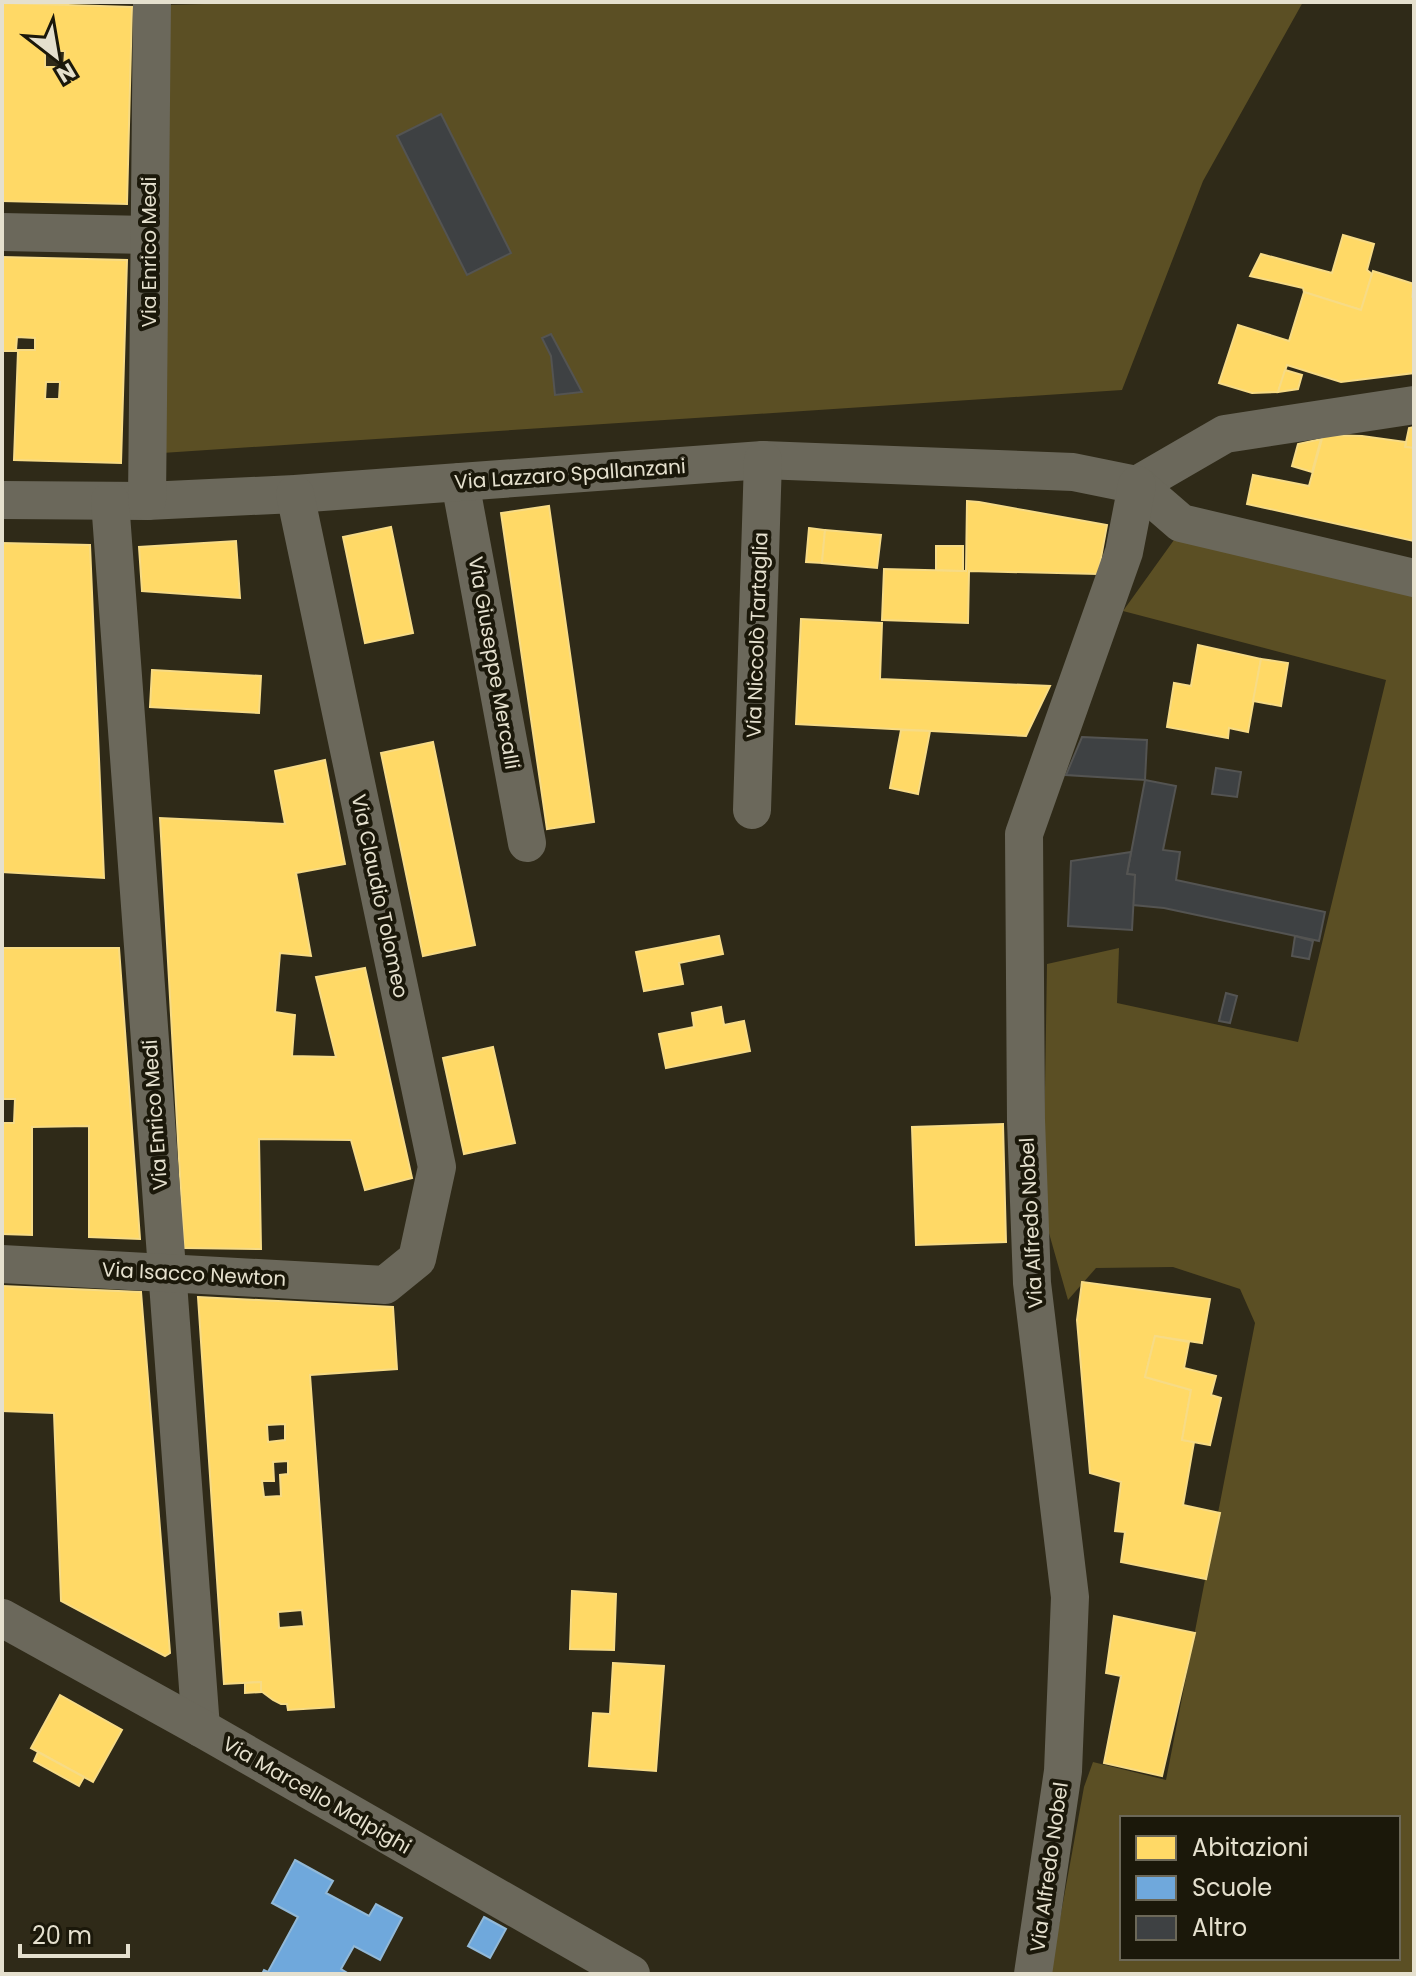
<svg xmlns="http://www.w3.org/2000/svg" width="1416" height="1976" font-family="Poppins,sans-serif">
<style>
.green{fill:#5b4f24;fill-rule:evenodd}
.homes{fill:#ffd966;stroke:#f7db85;stroke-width:2;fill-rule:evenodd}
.schools{fill:#6fa8dc;stroke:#92b9d8;stroke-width:2}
.building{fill:#3e4143;stroke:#545452;stroke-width:2}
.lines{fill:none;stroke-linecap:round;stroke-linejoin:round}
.minor{stroke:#6b685b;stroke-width:38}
.labels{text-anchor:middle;stroke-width:8;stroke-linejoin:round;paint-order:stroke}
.street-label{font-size:20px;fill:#e5e0ce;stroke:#1b180a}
</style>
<rect width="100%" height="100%" fill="#2f2a18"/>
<g class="green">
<path d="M287 2H1303L1203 181 1122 390 162 453V5Z"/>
<path d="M1179 533 1414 597V1974H1050L1084 1787 1093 1762 1166 1780 1255 1323 1240 1289 1173 1267 1096 1268 1068 1300 1043 1212 1047 964 1119 948 1117 1003 1298 1042 1386 680 1123 611ZM1122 1818H1398V1958H1122Z"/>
</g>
<g class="homes">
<path d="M2 3 132 7 127 204 2 201ZM45 51H65L64 67H45Z"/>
<path d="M1343 235 1374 244 1367 270 1372 274 1361 310 1304 292 1303 288 1250 276 1261 254 1332 273Z"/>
<path d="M2 257 127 260 121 463 14 460 18 351H2ZM17 337 35 338V350H16ZM46 382H60L59 399H45Z"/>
<path d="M1373 271 1414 284 1412 297 1414 298V373L1341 382 1287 365 1278 392 1252 393 1219 383 1238 325 1289 341 1304 292 1361 310Z"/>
<path d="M1285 370 1302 375 1298 389 1278 392Z"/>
<path d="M1414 427V448L1405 447 1409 428Z"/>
<path d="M1323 435 1362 436 1406 442 1405 447 1414 448V541L1247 504 1253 475 1309 486Z"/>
<path d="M1321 439 1312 472 1292 466 1298 444Z"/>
<path d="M967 501 979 502 1107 525 1098 574 969 571 968 623 882 620 884 569 966 571Z"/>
<path d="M549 506 594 822 547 829 501 513Z"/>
<path d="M391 527 413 633 365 643 343 537Z"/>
<path d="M809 528 825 530 822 563 806 562Z"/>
<path d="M825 530 881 535 877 568 822 563Z"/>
<path d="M236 541 240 598 142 591 139 547Z"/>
<path d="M2 543 90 545 104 878 2 872Z"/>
<path d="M936 546H963V571L936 570Z"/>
<path d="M801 619 882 623 880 679 1050 686 1026 736 796 724Z"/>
<path d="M1198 645 1261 659 1248 732 1229 728 1228 738 1167 727 1174 683 1191 686Z"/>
<path d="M1261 659 1288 663 1281 706 1253 701Z"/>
<path d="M152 670 261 676 259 713 150 707Z"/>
<path d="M901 730 930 731 918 794 890 788Z"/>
<path d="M433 742 475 945 423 956 381 753Z"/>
<path d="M325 760 345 864 296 873 311 956 280 953 275 1012 295 1015 292 1056 336 1057 316 977 365 968 412 1178 365 1190 351 1140 259 1139 261 1249 184 1248 160 818 285 824 275 771Z"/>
<path d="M719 936 723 954 679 963 683 984 644 991 636 952Z"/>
<path d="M2 948H119L140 1239 89 1237V1126L32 1127V1235L2 1234V1123H14L15 1099H2Z"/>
<path d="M721 1007 724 1025 744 1021 750 1051 666 1068 659 1034 694 1027 692 1013Z"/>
<path d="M493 1047 515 1143 464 1154 443 1058Z"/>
<path d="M1003 1124 1006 1242 916 1245 912 1127Z"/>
<path d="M1082 1282 1210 1299 1202 1343 1155 1336 1145 1377 1191 1390 1182 1440 1194 1442 1183 1505 1220 1513 1206 1579 1121 1562 1125 1532 1115 1531 1121 1482 1090 1473 1077 1320Z"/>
<path d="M2 1286 141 1292 170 1653 165 1656 61 1601 54 1413 2 1411Z"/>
<path d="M198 1297 393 1307 397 1369 310 1375 334 1707 288 1710 287 1704H281L273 1700 261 1691V1682L224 1684ZM285 1424V1440L268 1442 267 1425ZM288 1461V1474L280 1475 281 1496 264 1497 262 1481H274L273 1462ZM302 1610 304 1626 279 1628 278 1612Z"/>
<path d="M1155 1336 1189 1342 1184 1368 1216 1376 1211 1395 1221 1398 1210 1445 1182 1440 1191 1390 1145 1377Z"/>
<path d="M572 1591 616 1594 614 1650 570 1649Z"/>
<path d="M1114 1616 1195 1633 1162 1776 1104 1763 1121 1676 1106 1673Z"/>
<path d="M613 1663 664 1666 656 1771 589 1766 593 1713 610 1714Z"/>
<path d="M261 1682V1692L245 1693V1683Z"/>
<path d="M60 1695 122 1730 93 1782 31 1748Z"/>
<path d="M38 1752 84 1777 79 1786 34 1761Z"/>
</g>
<g class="schools">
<path d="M295 1860 333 1881 326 1893 369 1916 376 1904 402 1918 380 1960 354 1946 341 1969 349 1974H262L264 1970 268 1972 298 1917 272 1903Z"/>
<path d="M484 1917 506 1929 490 1958 468 1946Z"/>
</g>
<g class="building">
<path d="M441 114 511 253 467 275 397 136Z"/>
<path d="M551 334 582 392 555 395 551 356 542 338Z"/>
<path d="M1082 737 1147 740 1145 780 1066 775Z"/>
<path d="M1216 768 1241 772 1237 797 1212 794Z"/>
<path d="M1145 780 1176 786 1163 850 1180 852 1176 880 1325 912 1319 941 1164 908 1133 905 1135 875 1127 874Z"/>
<path d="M1131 852 1127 874 1135 875 1132 930 1068 926 1071 861Z"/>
<path d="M1295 936 1313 941 1309 959 1292 956Z"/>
<path d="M1226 993 1237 996 1230 1023 1219 1021Z"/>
</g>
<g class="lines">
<g class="minor">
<path d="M2 232 149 235"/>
<path d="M460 482 527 843"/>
<path d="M1137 485 1225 434 1414 405"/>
<path d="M2 500 147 501 295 494 763 460 1073 472 1137 485 1181 523 1414 578"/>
<path d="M110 501 201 1728"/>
<path d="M147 501 152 2"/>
<path d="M752 810 763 460"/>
<path d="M2 1264 385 1285 417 1259 437 1167 295 494"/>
<path d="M2 1618 201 1728 631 1974"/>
<path d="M1033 1974 1063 1771 1070 1597 1032 1283 1026 1120 1024 834 1124 552 1137 485"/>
</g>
</g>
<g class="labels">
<g class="street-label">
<text transform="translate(149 252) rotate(-90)" y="7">Via Enrico Medi</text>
<text transform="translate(570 474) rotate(-4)" y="7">Via Lazzaro Spallanzani</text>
<text transform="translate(757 635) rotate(-88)" y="7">Via Niccolò Tartaglia</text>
<text transform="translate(494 663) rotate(80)" y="7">Via Giuseppe Mercalli</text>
<text transform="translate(380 896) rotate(78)" y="7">Via Claudio Tolomeo</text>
<text transform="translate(155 1115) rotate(-94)" y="7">Via Enrico Medi</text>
<text transform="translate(1031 1223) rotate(-93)" y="7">Via Alfredo Nobel</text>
<text transform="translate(194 1274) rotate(3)" y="7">Via Isacco Newton</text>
<text transform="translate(317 1795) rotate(30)" y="7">Via Marcello Malpighi</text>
<text transform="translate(1049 1867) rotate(-82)" y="7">Via Alfredo Nobel</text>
</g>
</g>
<rect width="1416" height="1976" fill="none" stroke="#e5e0ce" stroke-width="8"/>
<rect x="1120" y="1816" width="280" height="144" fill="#1b180a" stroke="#6c6858" stroke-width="2"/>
<rect x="1136" y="1836" width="40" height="24" fill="#ffd966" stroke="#6c6858" stroke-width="2"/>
<text x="1192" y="1856" font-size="24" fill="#e5e0ce">Abitazioni</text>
<rect x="1136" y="1876" width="40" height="24" fill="#6fa8dc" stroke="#6c6858" stroke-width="2"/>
<text x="1192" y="1896" font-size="24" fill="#e5e0ce">Scuole</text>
<rect x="1136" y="1916" width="40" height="24" fill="#3e4143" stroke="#6c6858" stroke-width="2"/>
<text x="1192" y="1936" font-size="24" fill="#e5e0ce">Altro</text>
<g transform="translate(56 56) rotate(149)" stroke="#1b180a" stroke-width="6" paint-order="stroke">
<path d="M0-6L14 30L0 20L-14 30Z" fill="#e5e0ce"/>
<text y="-12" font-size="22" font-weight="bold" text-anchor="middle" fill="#e5e0ce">N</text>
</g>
<path d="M20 1944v12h108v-12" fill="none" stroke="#e5e0ce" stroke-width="4"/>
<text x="32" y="1944" font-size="24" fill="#e5e0ce" stroke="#1b180a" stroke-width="6" paint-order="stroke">20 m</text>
</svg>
